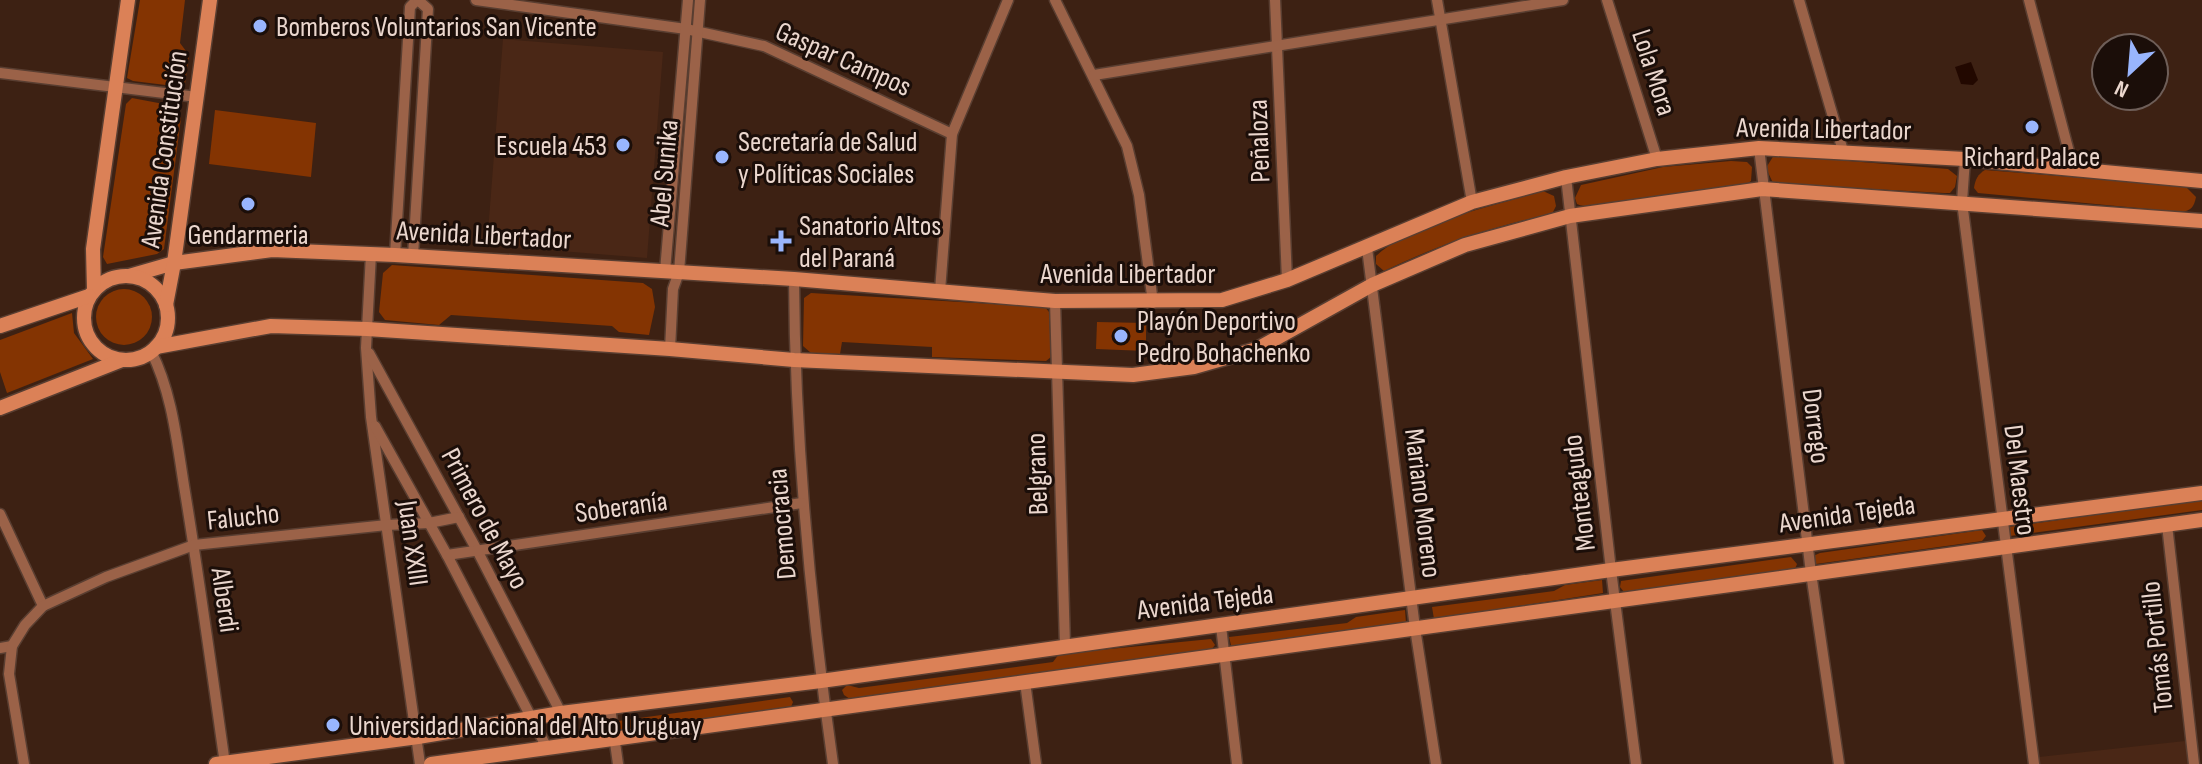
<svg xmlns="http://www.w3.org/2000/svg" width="2202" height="764" font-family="'Sofia Sans Condensed',sans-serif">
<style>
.built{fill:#4a2716}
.green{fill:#843402}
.water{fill:#220800}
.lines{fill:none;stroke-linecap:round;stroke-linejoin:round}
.minor-casing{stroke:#593e31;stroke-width:13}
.secondary-casing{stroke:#593e31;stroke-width:17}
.minor{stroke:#9b6248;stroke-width:10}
.secondary{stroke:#db8157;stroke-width:14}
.poi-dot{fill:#99b5fd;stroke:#1b0e09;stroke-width:3}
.labels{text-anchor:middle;stroke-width:6;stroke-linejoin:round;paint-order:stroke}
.poi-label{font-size:28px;fill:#ebd7ce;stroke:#1b0e09;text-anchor:start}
.street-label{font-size:28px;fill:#ebd7ce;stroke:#1b0e09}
</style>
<rect width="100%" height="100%" fill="#3d2113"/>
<g class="built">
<path d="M503 39 663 52 647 258 487 245Z"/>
<path d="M2185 741 2189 764H2040L2039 757Z"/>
</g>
<g class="green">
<path d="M140 0H185L180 43 189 55 185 84 182 87 133 81 127 78Z"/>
<path d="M132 98 169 105 181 118 164 249 157 254 107 264 103 257 126 104Z"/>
<path d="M215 110 316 123 311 177 209 164Z"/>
<path d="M1774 155 1948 169 1957 176 1955 187 1950 193H1944L1782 184 1773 183 1766 168Z"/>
<path d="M1731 161 1747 162 1752 167 1751 181 1745 185C1712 187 1598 215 1577 204L1575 198 1581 185 1663 167Z"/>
<path d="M1985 170 2185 186 2196 197C2194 207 2191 211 2180 212L1978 193 1974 188C1975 180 1978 174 1985 170Z"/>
<path d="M1543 191 1554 196 1556 206 1552 214C1493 226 1438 245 1384 271L1376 264V256C1410 223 1497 205 1543 191Z"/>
<path d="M392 265 643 283 652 289 655 307 649 335 619 332 612 326 451 315 439 325 385 320 379 312 383 273Z"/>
<circle cx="124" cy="317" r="28"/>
<path d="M811 293 1045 307 1049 312 1051 357 1046 361 932 357V347L842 342 840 354 811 353 803 346 804 298Z"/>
<path d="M72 313 74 333 93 359 7 393 0 372V340Z"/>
<path d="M1097 322 1146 323V351L1096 349Z"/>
<path d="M2202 500V510L2010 536 2008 527Z"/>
<path d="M1982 530 1986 536 1982 541 1816 564 1813 561V556L1820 553Z"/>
<path d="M1791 557 1797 564 1795 569 1624 592 1620 587 1621 581Z"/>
<path d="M1602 580 1603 593 1434 619 1432 607 1554 591 1565 585Z"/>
<path d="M1405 610 1406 623 1232 649 1229 637 1347 623 1356 617Z"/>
<path d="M1211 639 1215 645 1211 650 850 699 844 695 842 690 847 685 859 688 1053 662 1059 654Z"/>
<path d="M790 697 793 702 791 707 621 730 616 727 618 721Z"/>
</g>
<path class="water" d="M1971 62 1978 80 1973 85 1961 84 1955 67Z"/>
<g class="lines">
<g class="minor-casing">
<g id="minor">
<path d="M476 0 686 29 764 46 952 134"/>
<path d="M1055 0 1127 146 1139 195 1153 303"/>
<path d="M1275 0 1287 280"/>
<path d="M1437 0 1472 202"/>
<path d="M1607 0 1657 159"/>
<path d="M1799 0 1843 151"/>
<path d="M2029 0 2074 171"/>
<path d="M0 73 197 97"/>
<path d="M1094 75 1563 0"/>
<path d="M1759 148 1811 573 1839 764"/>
<path d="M1965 159 1962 202 2034 764"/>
<path d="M1566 177 1611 570 1636 764"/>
<path d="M1367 248 1415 628 1436 764"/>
<path d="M371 254 366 348 371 417 420 764"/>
<path d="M395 255 410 7 417 0"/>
<path d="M413 256 428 9 418 0"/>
<path d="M665 271 688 0"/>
<path d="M794 279C795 442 810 603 833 764"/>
<path d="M940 291 952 134 1008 0"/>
<path d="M1055 301 1065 645"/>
<path d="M670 349 673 289 679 272 700 0"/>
<path d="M151 351C173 395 177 444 185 492 200 583 212 673 225 764"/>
<path d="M369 353 478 552 577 744"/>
<path d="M375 426 447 555 547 748"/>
<path d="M0 514 43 606"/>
<path d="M2167 525 2194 764"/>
<path d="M447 555 802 503"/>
<path d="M1221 626 1237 764"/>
<path d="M0 648 12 646"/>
<path d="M1025 682 1036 764"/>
<path d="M610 707 618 764"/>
<path d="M24 764 9 674 12 646 25 625 43 606 106 577 194 545 387 525 429 523 459 517"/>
</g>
</g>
<g class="secondary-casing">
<g id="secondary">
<path d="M129 276 174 263 272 250 395 255 794 279 1055 301 1222 300 1287 280 1472 202 1566 177 1657 159 1759 148 1965 159 2202 181"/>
<circle cx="126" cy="318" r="42"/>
<path d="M94 290 93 249 128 0"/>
<path d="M166 305 174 263 210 0"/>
<path d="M0 326 89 296"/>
<path d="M156 347 271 326 367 329 670 349 794 360 1133 375 1194 367 1257 349 1372 285 1465 245 1570 216 1762 189 2202 221"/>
<path d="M0 408 122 360"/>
<path d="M216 764 418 737 561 713 821 681 1611 570 2202 493"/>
<path d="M431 764 2202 520"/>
</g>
</g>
<use href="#minor" class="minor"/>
<use href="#secondary" class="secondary"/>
</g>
<g class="poi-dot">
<circle cx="260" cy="26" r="8"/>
<circle cx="2032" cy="127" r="8"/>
<circle cx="623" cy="145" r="8"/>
<circle cx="722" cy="157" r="8"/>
<circle cx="248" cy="204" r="8"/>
<path d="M777 229h8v8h8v8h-8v8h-8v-8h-8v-8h8z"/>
<circle cx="1121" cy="336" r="8"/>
<circle cx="333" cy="725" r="8"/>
</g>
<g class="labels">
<g class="poi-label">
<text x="276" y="36">Bomberos Voluntarios San Vicente</text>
<text x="738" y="151">Secretaría de Salud<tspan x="738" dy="32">y Políticas Sociales</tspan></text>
<text x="607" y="155" text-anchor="end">Escuela 453</text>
<text x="2032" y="166" text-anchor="middle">Richard Palace</text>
<text x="799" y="235">Sanatorio Altos<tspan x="799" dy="32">del Paraná</tspan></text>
<text x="248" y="244" text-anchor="middle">Gendarmeria</text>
<text x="1137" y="330">Playón Deportivo<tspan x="1137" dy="32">Pedro Bohachenko</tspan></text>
<text x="349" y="735">Universidad Nacional del Alto Uruguay</text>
</g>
<g class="street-label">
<text transform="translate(844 58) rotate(24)" y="10">Gaspar Campos</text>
<text transform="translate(1655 72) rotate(72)" y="10">Lola Mora</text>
<text transform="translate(1824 128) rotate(1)" y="10">Avenida Libertador</text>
<text transform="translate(1258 141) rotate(-92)" y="10">Peñaloza</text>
<text transform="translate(163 149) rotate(-82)" y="10">Avenida Constitución</text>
<text transform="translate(663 173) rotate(-85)" y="10">Abel Sunika</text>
<text transform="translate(484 234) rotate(3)" y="10">Avenida Libertador</text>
<text x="1128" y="283">Avenida Libertador</text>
<text transform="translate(1817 426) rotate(83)" y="10">Dorrego</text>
<text transform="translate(1036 474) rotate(-92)" y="10">Belgrano</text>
<text transform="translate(2021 480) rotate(83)" y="10">Del Maestro</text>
<text transform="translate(1578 493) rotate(-97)" y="10">Monteagudo</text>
<text transform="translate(1424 503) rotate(83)" y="10">Mariano Moreno</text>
<text transform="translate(621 506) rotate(-8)" y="10">Soberanía</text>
<text transform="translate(1847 513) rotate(-8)" y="10">Avenida Tejeda</text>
<text transform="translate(243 516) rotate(-6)" y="10">Falucho</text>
<text transform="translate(486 518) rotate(62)" y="10">Primero de Mayo</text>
<text transform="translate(781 524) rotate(-95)" y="10">Democracia</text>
<text transform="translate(414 543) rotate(82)" y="10">Juan XXIII</text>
<text transform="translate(226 600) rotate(82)" y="10">Alberdi</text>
<text transform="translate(1205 601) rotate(-7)" y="10">Avenida Tejeda</text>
<text transform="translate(2156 647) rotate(-96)" y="10">Tomás Portillo</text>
</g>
</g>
<g transform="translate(2130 72) rotate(206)"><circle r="38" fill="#1b0e09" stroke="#6e5e58" stroke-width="2"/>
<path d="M0-6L14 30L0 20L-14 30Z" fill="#99b5fd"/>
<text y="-12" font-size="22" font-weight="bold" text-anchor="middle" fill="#ebd7ce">N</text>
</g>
</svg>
